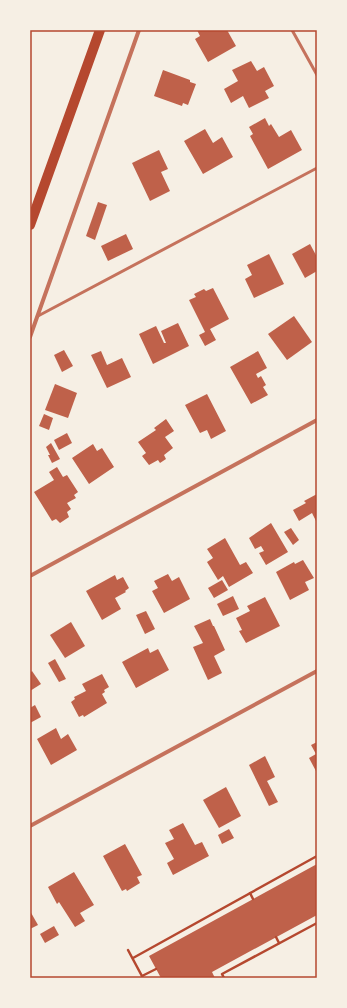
<svg xmlns="http://www.w3.org/2000/svg" width="347" height="1008" font-family="'Nunito Sans',sans-serif">
<style>
.building{fill:#bf614a}
.lines{fill:none;stroke-linecap:round;stroke-linejoin:round}
.path{stroke:#b5482f;stroke-width:2.5}
.service{stroke:#c5725c;stroke-width:3}
.minor{stroke:#c5725c;stroke-width:4}
.primary{stroke:#b5482f;stroke-width:10}
.neatline{fill:none;stroke:#b5482f;stroke-width:1.5}
</style>
<rect width="100%" height="100%" fill="#f6efe4"/>
<g class="building">
<path d="M197 30H227L236 46 208 62 195 39 200 36Z"/>
<path d="M251 61 257 71 264 67 274 86 265 91 269 98 249 108 243 96 231 103 224 89 238 81 232 70Z"/>
<path d="M163 70 190 80V82L196 84 188 105 183 103 182 106 154 96Z"/>
<path d="M265 118 269 126 271 124 279 137 291 130 302 150 268 169 250 136 253 134 249 127Z"/>
<path d="M205 129 213 143 222 137 233 157 203 174 184 141Z"/>
<path d="M159 150 168 169 161 172 170 191 150 201 132 163Z"/>
<path d="M98 202 107 205 95 240 86 236Z"/>
<path d="M126 234 133 249 108 261 101 246Z"/>
<path d="M310 244 317 257V271L305 278 292 254Z"/>
<path d="M269 254 284 284 254 298 245 279 252 275 247 265Z"/>
<path d="M213 288 229 319 210 329 216 340 205 346 199 335 205 332 189 300 196 297 194 294 204 289 206 291Z"/>
<path d="M294 316 312 342 287 360 268 334Z"/>
<path d="M178 323 189 346 153 364 139 334 156 326 164 343H166L161 331Z"/>
<path d="M64 350 73 366 62 372 54 355Z"/>
<path d="M101 351 107 365 122 358 131 377 107 388 91 355Z"/>
<path d="M258 351 267 368 256 374 258 378 261 376 266 385 263 387 268 395 251 404 230 367Z"/>
<path d="M55 384 77 393 68 418 45 410Z"/>
<path d="M207 394 226 431 211 439 207 430 200 433 185 405Z"/>
<path d="M44 414 53 418 49 430 39 426Z"/>
<path d="M166 419 174 431 165 437 173 448 164 455 166 459 160 463 158 460 149 465 142 456 146 453 138 442 156 430 154 428Z"/>
<path d="M67 433 72 443 59 450 54 440Z"/>
<path d="M51 443 60 459 52 463 48 455H50L46 447Z"/>
<path d="M93 444 97 451 102 448 114 467 89 484 72 458Z"/>
<path d="M57 467 63 477 67 475 78 492 74 495 76 498 67 503 71 509 67 512 69 517 60 523 56 519 52 521 34 492 54 480 49 472Z"/>
<path d="M317 494V523L312 513 299 521 293 510 306 503 304 501Z"/>
<path d="M271 523 288 552 266 565 259 553 264 551 261 546 255 549 249 538Z"/>
<path d="M291 528 299 540 293 545 284 532Z"/>
<path d="M225 538 240 565 246 562 253 573 229 587 223 576 218 580 207 562 213 558 207 549Z"/>
<path d="M303 560 314 578 305 582 309 590 290 600 276 572 294 562 295 564Z"/>
<path d="M168 574 172 581 179 577 190 599 164 613 152 591 158 588 154 581Z"/>
<path d="M115 575 117 580 123 577 129 588 125 591 126 592 115 598 121 609 102 620 86 591Z"/>
<path d="M222 580 228 590 214 598 208 588Z"/>
<path d="M233 596 239 609 223 616 217 604Z"/>
<path d="M265 597 280 626 246 643 239 631 242 630 236 618 250 611 247 606Z"/>
<path d="M146 611 155 629 145 634 136 615Z"/>
<path d="M210 619 213 626H214L225 650 214 656 222 673 208 680 193 647 203 643 194 626Z"/>
<path d="M71 622 85 646 65 658 50 635Z"/>
<path d="M148 648 150 653 158 649 169 670 136 688 122 662Z"/>
<path d="M55 659 66 679 59 682 48 663Z"/>
<path d="M32 671 41 684 30 691V673Z"/>
<path d="M102 674 109 687 104 690 105 692 102 694 107 703 84 717 83 715 79 717 71 702 75 699 74 697 86 691 82 684Z"/>
<path d="M35 705 41 717 30 723V708Z"/>
<path d="M56 728 61 739 68 734 77 750 51 765 37 739Z"/>
<path d="M317 742V773L309 758 316 754 311 745Z"/>
<path d="M265 756 275 777 267 781 278 802 269 806 249 765Z"/>
<path d="M226 787 241 816 219 828 203 800Z"/>
<path d="M183 823 195 845 202 842 209 856 173 875 167 863 174 859 165 843 174 839 169 830Z"/>
<path d="M229 829 234 838 222 844 218 835Z"/>
<path d="M125 844 142 875 137 877 140 883 127 891 126 889 122 891 103 856Z"/>
<path d="M317 864V915L212 972 215 978H161L149 956Z"/>
<path d="M74 872 94 905 80 913 85 921 75 927 59 902 57 904 48 887Z"/>
<path d="M30 911 38 925 30 929Z"/>
<path d="M54 926 59 935 45 943 40 934Z"/>
</g>
<g class="lines">
<g class="path">
<path d="M250 893 253 899"/>
<path d="M276 937 279 943"/>
<path d="M128 950 143 978"/>
<path d="M133 958 317 856"/>
<path d="M142 976 156 969"/>
<path d="M224 978 222 974 317 923"/>
</g>
<g class="service">
<path d="M292 30 317 75"/>
<path d="M38 316 317 168"/>
</g>
<g class="minor">
<path d="M30 337 139 30"/>
<path d="M30 576 317 420"/>
<path d="M30 826 317 671"/>
</g>
<path class="primary" d="M30 225 100 30"/>
</g>
<rect width="347" height="1008" fill="none" stroke="#f6efe4" stroke-width="62"/>
<rect x="31" y="31" width="285" height="946" class="neatline"/>
</svg>
